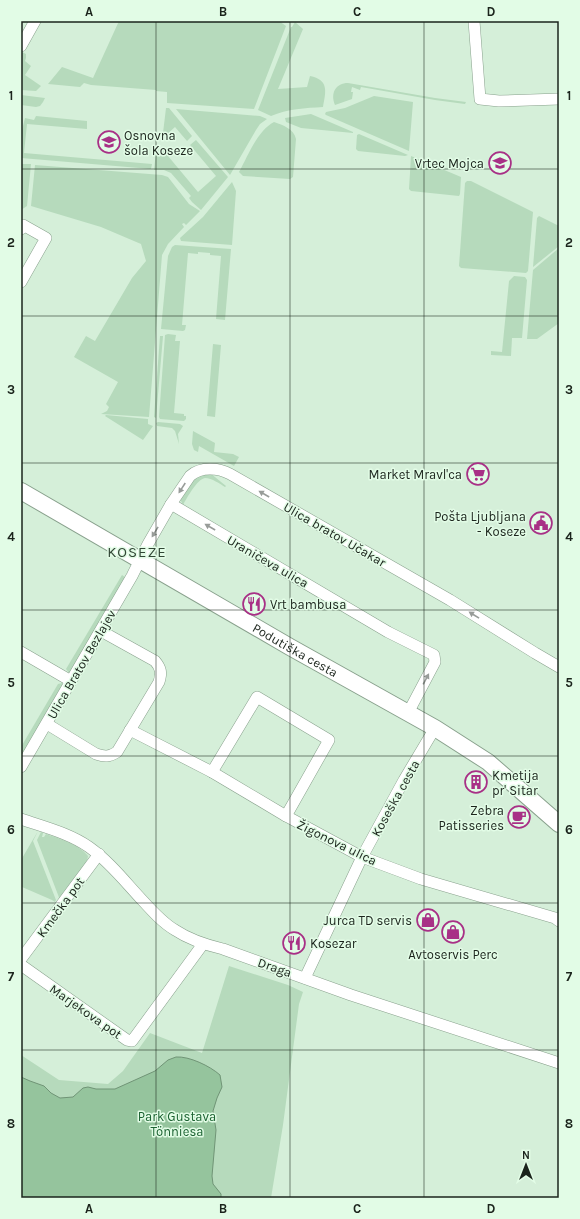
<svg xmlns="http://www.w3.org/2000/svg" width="580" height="1219" font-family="Karla,sans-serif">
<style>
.green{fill:#b6dabc}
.water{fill:#95c49d;stroke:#709476}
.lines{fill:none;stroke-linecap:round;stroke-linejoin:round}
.street-casing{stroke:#89a18d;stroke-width:12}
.secondary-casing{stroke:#89a18d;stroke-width:18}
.street{stroke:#fff;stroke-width:11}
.secondary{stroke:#fff;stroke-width:16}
.oneway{fill:#989c99}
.grid{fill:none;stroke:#1b241c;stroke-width:1;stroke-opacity:0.55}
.labels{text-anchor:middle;stroke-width:3;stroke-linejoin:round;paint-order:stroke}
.poi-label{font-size:13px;fill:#1b241c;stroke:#e2fce6;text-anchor:end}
.street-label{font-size:13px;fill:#1b241c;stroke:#e2fce6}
.park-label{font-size:13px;fill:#1b6231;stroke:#e2fce6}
.quarter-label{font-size:15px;letter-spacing:1px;fill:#324736;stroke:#e2fce6}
.neatline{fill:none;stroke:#1b241c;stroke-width:1.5}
.grid-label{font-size:13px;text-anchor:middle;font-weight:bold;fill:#1b241c}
</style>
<rect width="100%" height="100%" fill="#d5efd9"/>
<g class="green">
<path d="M119 21H279L286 26 254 109 167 103V92L156 91V90L91 85 84 83 80 87 48 84 62 67 93 78Z"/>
<path d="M295 22 303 29 278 89 307 87 310 76C329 80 326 91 323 107 306 108 287 109 271 116L258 110 291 27H292Z"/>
<path d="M22 52 26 54V58L25 61 31 66 25 75 41 86 36 91 21 90V54Z"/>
<path d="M348 83 435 98 466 102 465 104 435 100 361 87 360 90 352 87 351 92H353L352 99 335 105C330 93 336 83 348 83Z"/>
<path d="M21 95 45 98 43 102 40 106 36 107 21 105Z"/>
<path d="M374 96 413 102 409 151 326 115 325 114 326 112 345 108Z"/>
<path d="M166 108H169L192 136 187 141 175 127 165 136 163 133Z"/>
<path d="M176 109 260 116 267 119 260 124 256 130 230 175Z"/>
<path d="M311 114 353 132V133L301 128 286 122 285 118Z"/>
<path d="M36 116 87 121V129L27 124 24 153 152 164 151 169 21 158V134L25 118 34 120Z"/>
<path d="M274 122C283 125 294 129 296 139L293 177 290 179 243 176 239 172C248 156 257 131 274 122Z"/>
<path d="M359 134 408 155 405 156 358 151 356 149 357 135Z"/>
<path d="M196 140 228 177 201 210 192 202 189 198 191 196 171 173 164 170H154L156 152H160L163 150 198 192 216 176 190 145Z"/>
<path d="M411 156 461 177 460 194 459 196 411 191 409 189Z"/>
<path d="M21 164H31L27 206 21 210Z"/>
<path d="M35 165 162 175 168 177 189 204 200 211 186 225 184 223 182 224 184 227 168 244 162 255 149 417 101 414 107 411 109 407 106 404 118 382 74 357 86 336 95 341 132 278 146 261 141 244 101 227 31 206Z"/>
<path d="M467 181H471L533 212 528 271 526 273 461 268 459 266 465 183Z"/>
<path d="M232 182 236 191 232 245 181 241 180 238 203 217Z"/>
<path d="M539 216 559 226V246L533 267 537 218Z"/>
<path d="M175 245 231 249 225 320 216 319 221 256 210 255V253L198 252V254L188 253 182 325H186L185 330 183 331 161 329 168 256 172 247Z"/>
<path d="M559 248V323L537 339H527L533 270Z"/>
<path d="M514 276 525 277 527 280 522 338H512L511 356 491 355V351L502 352 509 281Z"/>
<path d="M168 334 176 335 175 341H180L174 413 184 414V416H186V419L184 421 160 419 159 417 165 335Z"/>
<path d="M160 336H163L156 418 154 417Z"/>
<path d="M213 344 221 345 215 417 207 416Z"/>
<path d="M106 415 148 419V424L153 426 143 440 105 416Z"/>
<path d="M158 422 180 424 183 426 178 434 179 444 175 431 172 428 157 426 156 423Z"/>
<path d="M193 431 215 443 214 452 233 454 239 457 234 466 199 446 198 452 194 450 192 444Z"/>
<path d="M210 473 226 486 225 487C220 484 212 478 205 478 197 479 187 498 183 505L180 499 194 477Z"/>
<path d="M122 575 126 578 72 671 69 673 66 669Z"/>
<path d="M62 683V685L21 759V747L58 684Z"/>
<path d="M38 831 33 841 56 900 55 902 52 900 22 887 21 884V860Z"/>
<path d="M41 832 43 833 42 837H44L46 834C58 838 80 845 88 856L87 861 60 900 37 840Z"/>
<path d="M229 966 288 985 303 992 299 1004 283 1125 271 1198H21V1055L59 1080 108 1084 123 1071 150 1033 202 1053Z"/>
</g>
<path class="water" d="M176 1057C189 1056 210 1066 220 1075L222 1087 217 1098 213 1111 216 1130 212 1176 213 1184 221 1194V1198H21V1077L30 1081 44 1086 51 1093 60 1098 73 1097 83 1088 88 1087 96 1089H115L155 1071 168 1060Z"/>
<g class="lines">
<g class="street-casing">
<g id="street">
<path d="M474 21 480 99 499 101 559 99"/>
<path d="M21 46 35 21"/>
<path d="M21 229 23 225 46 238 21 282"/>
<path d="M171 504 388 632 434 655 435 662 408 713"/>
<path d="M21 652 71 681"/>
<path d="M47 724 96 754C105 757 109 757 117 752L159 682C162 673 161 668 155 661L101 631"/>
<path d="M130 730 212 772 286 816 362 857 421 879 555 918 559 921"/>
<path d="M21 767 132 576 148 544 171 504 190 476C201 466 219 468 230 474L450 600 535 653 559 667"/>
<path d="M212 772 257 697 329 740 286 816"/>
<path d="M21 819C44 827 69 833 89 847 110 862 126 883 143 901 153 912 163 923 175 930 190 940 206 945 223 949L351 995 559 1063"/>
<path d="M21 959 99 854"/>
<path d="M21 965 127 1040 132 1041 203 944"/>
<path d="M305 978 362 857 404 780 435 728"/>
</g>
</g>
<g class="secondary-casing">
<g id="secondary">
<path id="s1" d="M21 491 290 647 435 728 488 762 559 824"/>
</g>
</g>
<use href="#street" class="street"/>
<use href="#secondary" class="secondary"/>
</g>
<defs><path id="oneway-solid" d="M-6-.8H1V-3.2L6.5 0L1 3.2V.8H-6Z"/></defs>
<g class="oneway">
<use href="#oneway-solid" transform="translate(182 488) rotate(123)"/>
<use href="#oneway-solid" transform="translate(264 494) rotate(-150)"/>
<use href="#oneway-solid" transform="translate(210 527) rotate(-150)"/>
<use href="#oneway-solid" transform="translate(155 532) rotate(121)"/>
<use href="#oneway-solid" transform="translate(474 615) rotate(-148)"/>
<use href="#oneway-solid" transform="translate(426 679) rotate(-62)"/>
</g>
<path class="grid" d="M156 21V1198M290 21V1198M424 21V1198M21 169H559M21 316H559M21 463H559M21 610H559M21 756H559M21 903H559M21 1050H559"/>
<defs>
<g id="school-ring" transform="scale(1.15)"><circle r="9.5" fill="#e2fce6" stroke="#a83086" stroke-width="1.5"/><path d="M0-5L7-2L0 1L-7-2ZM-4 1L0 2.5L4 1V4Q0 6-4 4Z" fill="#a83086"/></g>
<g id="supermarket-ring" transform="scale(1.15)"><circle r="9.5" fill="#e2fce6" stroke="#a83086" stroke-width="1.5"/><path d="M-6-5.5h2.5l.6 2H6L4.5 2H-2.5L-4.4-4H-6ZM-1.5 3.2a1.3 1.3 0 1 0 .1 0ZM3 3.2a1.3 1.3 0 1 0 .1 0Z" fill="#a83086"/></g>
<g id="civic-ring" transform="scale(1.15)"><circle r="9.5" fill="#e2fce6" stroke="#a83086" stroke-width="1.5"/><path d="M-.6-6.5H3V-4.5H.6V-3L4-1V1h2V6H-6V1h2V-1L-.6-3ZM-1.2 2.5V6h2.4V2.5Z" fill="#a83086"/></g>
<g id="restaurant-ring" transform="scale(1.15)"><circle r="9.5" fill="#e2fce6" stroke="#a83086" stroke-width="1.5"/><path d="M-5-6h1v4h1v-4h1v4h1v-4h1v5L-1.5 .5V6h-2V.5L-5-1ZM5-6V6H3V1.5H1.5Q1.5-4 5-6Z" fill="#a83086"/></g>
<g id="building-ring" transform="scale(1.15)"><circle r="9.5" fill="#e2fce6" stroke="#a83086" stroke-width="1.5"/><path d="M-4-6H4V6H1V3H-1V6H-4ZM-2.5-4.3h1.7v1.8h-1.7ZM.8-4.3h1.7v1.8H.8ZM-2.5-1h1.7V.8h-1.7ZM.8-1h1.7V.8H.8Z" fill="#a83086"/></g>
<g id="cafe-ring" transform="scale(1.15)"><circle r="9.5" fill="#e2fce6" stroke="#a83086" stroke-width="1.5"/><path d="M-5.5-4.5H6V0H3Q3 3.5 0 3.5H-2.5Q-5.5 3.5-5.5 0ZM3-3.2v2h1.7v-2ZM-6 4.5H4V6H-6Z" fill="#a83086"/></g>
<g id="shop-ring" transform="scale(1.15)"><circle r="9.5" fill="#e2fce6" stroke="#a83086" stroke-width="1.5"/><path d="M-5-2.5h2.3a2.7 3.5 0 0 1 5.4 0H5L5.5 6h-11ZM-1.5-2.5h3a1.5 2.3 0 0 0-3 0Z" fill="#a83086"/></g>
</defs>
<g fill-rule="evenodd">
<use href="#school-ring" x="109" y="142"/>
<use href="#school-ring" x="500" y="163"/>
<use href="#supermarket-ring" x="478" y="474"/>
<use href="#civic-ring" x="541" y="523"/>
<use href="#restaurant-ring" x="254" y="604"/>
<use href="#building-ring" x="476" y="782"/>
<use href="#cafe-ring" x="519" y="817"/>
<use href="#shop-ring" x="428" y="920"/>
<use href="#shop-ring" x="453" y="932"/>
<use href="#restaurant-ring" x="294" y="943"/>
</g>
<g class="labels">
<g class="poi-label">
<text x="124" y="140" text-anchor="start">Osnovna<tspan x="124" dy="15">šola Koseze</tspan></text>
<text x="484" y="168">Vrtec Mojca</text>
<text x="462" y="479">Market Mravl'ca</text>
<text x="526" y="521">Pošta Ljubljana<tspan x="526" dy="15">- Koseze</tspan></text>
<text x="270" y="609" text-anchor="start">Vrt bambusa</text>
<text x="492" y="780" text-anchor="start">Kmetija<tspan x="492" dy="15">pr' Sitar</tspan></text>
<text x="504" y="815">Zebra<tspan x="504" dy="15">Patisseries</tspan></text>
<text x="412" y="925">Jurca TD servis</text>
<text x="310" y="948" text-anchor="start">Kosezar</text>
<text x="453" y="959" text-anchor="middle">Avtoservis Perc</text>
</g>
<g class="street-label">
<text transform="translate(335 534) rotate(30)" y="5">Ulica bratov Učakar</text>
<text transform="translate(268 561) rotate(30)" y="5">Uraničeva ulica</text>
<text dy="5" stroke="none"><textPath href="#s1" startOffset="317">Podutiška cesta</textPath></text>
<text transform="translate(81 664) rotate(-60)" y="5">Ulica Bratov Bezlajev</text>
<text transform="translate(395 798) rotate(-61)" y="5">Koseška cesta</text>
<text transform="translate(337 842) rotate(26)" y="5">Žigonova ulica</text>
<text transform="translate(60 907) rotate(-54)" y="5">Kmečka pot</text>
<text transform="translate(275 967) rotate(19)" y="5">Draga</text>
<text transform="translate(86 1011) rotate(35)" y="5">Marjekova pot</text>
</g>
<g class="park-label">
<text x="177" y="1121">Park Gustava<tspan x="177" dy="15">Tönniesa</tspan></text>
</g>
<g class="quarter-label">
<text x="137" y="557">KOSEZE</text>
</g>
</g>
<rect width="580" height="1219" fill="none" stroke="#e2fce6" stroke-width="44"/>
<g transform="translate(526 1165)" stroke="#e2fce6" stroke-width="3" paint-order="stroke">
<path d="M0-3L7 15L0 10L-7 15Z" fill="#1b241c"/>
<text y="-6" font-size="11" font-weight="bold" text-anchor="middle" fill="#1b241c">N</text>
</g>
<rect x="22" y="22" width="536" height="1175" class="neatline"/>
<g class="grid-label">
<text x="89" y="16">A</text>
<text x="223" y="16">B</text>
<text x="357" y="16">C</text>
<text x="491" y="16">D</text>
<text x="11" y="100">1</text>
<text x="569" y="100">1</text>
<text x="11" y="247">2</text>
<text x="569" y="247">2</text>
<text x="11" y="394">3</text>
<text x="569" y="394">3</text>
<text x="11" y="541">4</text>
<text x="569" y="541">4</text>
<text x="11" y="687">5</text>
<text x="569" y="687">5</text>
<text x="11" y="834">6</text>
<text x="569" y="834">6</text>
<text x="11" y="981">7</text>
<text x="569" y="981">7</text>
<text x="11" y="1128">8</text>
<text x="569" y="1128">8</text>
<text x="89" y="1213">A</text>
<text x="223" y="1213">B</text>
<text x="357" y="1213">C</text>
<text x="491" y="1213">D</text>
</g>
</svg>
